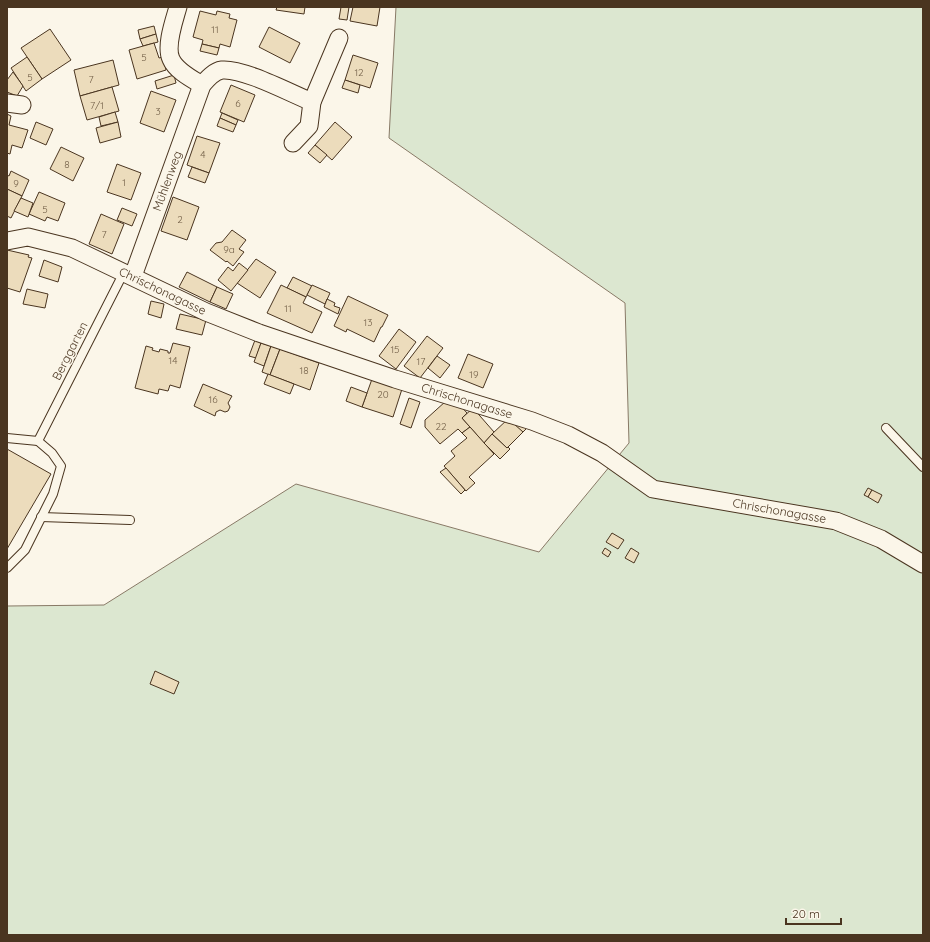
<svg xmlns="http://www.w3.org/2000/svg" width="930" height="942" font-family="Quicksand,sans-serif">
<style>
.green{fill:#dce7d0;stroke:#887966}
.building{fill:#ecdcbc;stroke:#4a3520}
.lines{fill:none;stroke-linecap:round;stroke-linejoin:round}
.service-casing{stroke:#4a3520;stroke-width:10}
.minor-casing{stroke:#4a3520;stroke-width:19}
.service{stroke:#fbf6e9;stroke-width:8}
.minor{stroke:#fbf6e9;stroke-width:17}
.labels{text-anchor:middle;stroke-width:3;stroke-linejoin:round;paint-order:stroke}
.number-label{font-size:10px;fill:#725f47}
.street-label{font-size:12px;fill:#4a3520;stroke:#fbf6e9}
</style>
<rect width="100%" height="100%" fill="#fbf6e9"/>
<path class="green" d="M396 7H923V935H7V606L104 605 296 484 539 552 629 443 625 303 389 138Z"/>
<g class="building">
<path d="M277 7H305L304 14 276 10Z"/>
<path d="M341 7H349L347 20 339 19Z"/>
<path d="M353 7H380L377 26 350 21Z"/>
<path d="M200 11 216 15 217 11 230 14 229 18 237 20 230 47 220 44 219 48 202 44 203 40 193 37Z"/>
<path d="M154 26 156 34 140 39 138 30Z"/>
<path d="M269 27 300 43 290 63 259 47Z"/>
<path d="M50 29 71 60 42 79 21 48Z"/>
<path d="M156 34 158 42 143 46 140 39Z"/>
<path d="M154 43 159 58 163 57 166 70 137 79 129 50Z"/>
<path d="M202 44 219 48 217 55 200 51Z"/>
<path d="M353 55 378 63 370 88 345 80Z"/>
<path d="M27 57 42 79 26 91 11 68Z"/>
<path d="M113 60 119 85 80 96 74 70Z"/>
<path d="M13 72 23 86 17 96 7 92V80Z"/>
<path d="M174 75 176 83 157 89 155 81Z"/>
<path d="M345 80 360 85 358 93 342 88Z"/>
<path d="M231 85 255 95 244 122 220 112Z"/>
<path d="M112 87 119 111 87 120 80 96Z"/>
<path d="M151 91 176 100 164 132 140 123Z"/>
<path d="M115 112 118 122 101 126 99 117Z"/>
<path d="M222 113 238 120 236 125 220 118Z"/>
<path d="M7 114 11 116 9 125 28 130 22 148 12 145 10 154 7 153Z"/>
<path d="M220 118 236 125 233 132 217 126Z"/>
<path d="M36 122 53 129 46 145 30 138Z"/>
<path d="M118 122 121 137 100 143 96 128Z"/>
<path d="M335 122 352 137 332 160 315 145Z"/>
<path d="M197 136 220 143 209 173 187 165Z"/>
<path d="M315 145 327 155 320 163 308 153Z"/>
<path d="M61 147 84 158 73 181 50 169Z"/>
<path d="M117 164 141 173 131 200 107 192Z"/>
<path d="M192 167 209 173 205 183 188 177Z"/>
<path d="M11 171 29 180 22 196 7 189V175L9 176Z"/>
<path d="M7 189 22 196 11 218 7 216Z"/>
<path d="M39 192 65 203 58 221 47 217 45 221 29 214Z"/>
<path d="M173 197 199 207 187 240 161 231Z"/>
<path d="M21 198 33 203 28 217 14 211Z"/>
<path d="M122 208 137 214 132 226 117 220Z"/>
<path d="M101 214 124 224 112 254 89 244Z"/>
<path d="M232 230 246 240 239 249 244 252 233 266 227 261 226 262 210 250 216 243 222 242Z"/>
<path d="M7 250 29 255 28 257 32 258 20 292 7 288Z"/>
<path d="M256 259 276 272 260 298 237 283Z"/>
<path d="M44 260 62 267 58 282 39 276Z"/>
<path d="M239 263 248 270 231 291 218 280 228 267 233 271Z"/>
<path d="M187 272 217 287 210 302 179 287Z"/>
<path d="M293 277 312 286 306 297 287 288Z"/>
<path d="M281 285 306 297 303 303 322 312 312 333 267 313Z"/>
<path d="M312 285 330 293 325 304 307 295Z"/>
<path d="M217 287 233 294 226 309 210 302Z"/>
<path d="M27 289 48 294 45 308 23 304Z"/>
<path d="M348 296 388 315 382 327H381L374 342 347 329 346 332 334 326Z"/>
<path d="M327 299 335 303 334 306 340 308 338 314 324 307Z"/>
<path d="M151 301 164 304 161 318 148 314Z"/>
<path d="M180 314 206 320 202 335 176 329Z"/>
<path d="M399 329 416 342 396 369 379 356Z"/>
<path d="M427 336 443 348 420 378 404 366Z"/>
<path d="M255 340 261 343 256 358 249 356Z"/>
<path d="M173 343 190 347 180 388 170 385 168 391 159 389 158 394 135 388 146 346 153 348 152 350 159 352 160 349 168 351V353H170Z"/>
<path d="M261 343 271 346 264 366 254 362Z"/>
<path d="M271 346 280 349 270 375 262 372Z"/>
<path d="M280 349 319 363 310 390 270 375Z"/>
<path d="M468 354 493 364 483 388 458 378Z"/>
<path d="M437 356 450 365 440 378 428 368Z"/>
<path d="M268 374 294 384 290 394 264 384Z"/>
<path d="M372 379 402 389 393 417 362 407Z"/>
<path d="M203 384 232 396 228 403 230 407 228 411 225 412 220 410 216 412 215 416 194 406Z"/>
<path d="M351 387 367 393 362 407 346 401Z"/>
<path d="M409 398 420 402 411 428 400 424Z"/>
<path d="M446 401 458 403 467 413 462 418 470 427 462 433 458 429 440 444 425 427V420Z"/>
<path d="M473 408 494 432 484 443 462 418Z"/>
<path d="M509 418 523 432 507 448 492 434Z"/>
<path d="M514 424 527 428 523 432Z"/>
<path d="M470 427 494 454 469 477 475 483 466 491 444 466 455 456 451 451 467 438 462 433Z"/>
<path d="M492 434 507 448 508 447 510 449 500 459 484 443Z"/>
<path d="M7 449 51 474 7 549Z"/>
<path d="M446 468 465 490 461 494 440 472Z"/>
<path d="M868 488 872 490 868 497 864 495Z"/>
<path d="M872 490 882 495 878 503 868 497Z"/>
<path d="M612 533 624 540 618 549 606 542Z"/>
<path d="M605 548 611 552 608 557 602 553Z"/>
<path d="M631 548 639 553 634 563 625 558Z"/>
<path d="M155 671 179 682 174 694 150 684Z"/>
</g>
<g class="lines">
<g class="service-casing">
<g id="service">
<path d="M886 428 923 467"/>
<path d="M7 438 38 441"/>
<path d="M41 517 130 520"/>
<path d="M7 568 25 550 53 494 61 466 52 453 38 441 124 272"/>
</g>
</g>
<g class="minor-casing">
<g id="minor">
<path d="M178 7C174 21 165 46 171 59 176 71 192 79 202 85"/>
<path d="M7 103 22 105"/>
<path d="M293 143 309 126 312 102 339 38"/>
<path id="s1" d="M7 241 28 237 72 248 206 312 259 333 395 379 532 421 568 435 602 453 653 489 836 521 881 539 923 564"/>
<path id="s2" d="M133 276 202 85C207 79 214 71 222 70 243 68 290 93 312 102"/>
</g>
</g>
<use href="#service" class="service"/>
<use href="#minor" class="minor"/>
</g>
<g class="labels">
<g class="number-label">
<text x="215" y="33">11</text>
<text x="144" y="61">5</text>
<text x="359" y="76">12</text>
<text x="30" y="81">5</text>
<text x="91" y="83">7</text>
<text x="238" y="107">6</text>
<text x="97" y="109">7/1</text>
<text x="158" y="115">3</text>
<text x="203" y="158">4</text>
<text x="67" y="168">8</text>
<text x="124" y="186">1</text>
<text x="16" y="187">9</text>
<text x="45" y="213">5</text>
<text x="180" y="223">2</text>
<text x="104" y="238">7</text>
<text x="229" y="253">9a</text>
<text x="288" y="312">11</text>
<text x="368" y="326">13</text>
<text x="395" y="353">15</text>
<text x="173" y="364">14</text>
<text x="421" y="365">17</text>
<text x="304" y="374">18</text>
<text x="474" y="378">19</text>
<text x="383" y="398">20</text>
<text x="213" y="403">16</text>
<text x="441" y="430">22</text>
</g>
<g class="street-label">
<text dy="4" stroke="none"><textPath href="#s2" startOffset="101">Mühlenweg</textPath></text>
<text dy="4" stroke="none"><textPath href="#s1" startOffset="167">Chrischonagasse</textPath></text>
<text transform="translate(70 351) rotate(-63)" y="4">Berggarten</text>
<text dy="4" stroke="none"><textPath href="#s1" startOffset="491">Chrischonagasse</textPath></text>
<text dy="4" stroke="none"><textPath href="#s1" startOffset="827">Chrischonagasse</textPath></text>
</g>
</g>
<rect width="930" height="942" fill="none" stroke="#4a3520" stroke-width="16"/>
<path d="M786 918v6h55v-6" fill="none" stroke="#4a3520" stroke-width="2"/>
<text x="792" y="918" font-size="12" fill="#4a3520" stroke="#fbf6e9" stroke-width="3" paint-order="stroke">20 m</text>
</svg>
